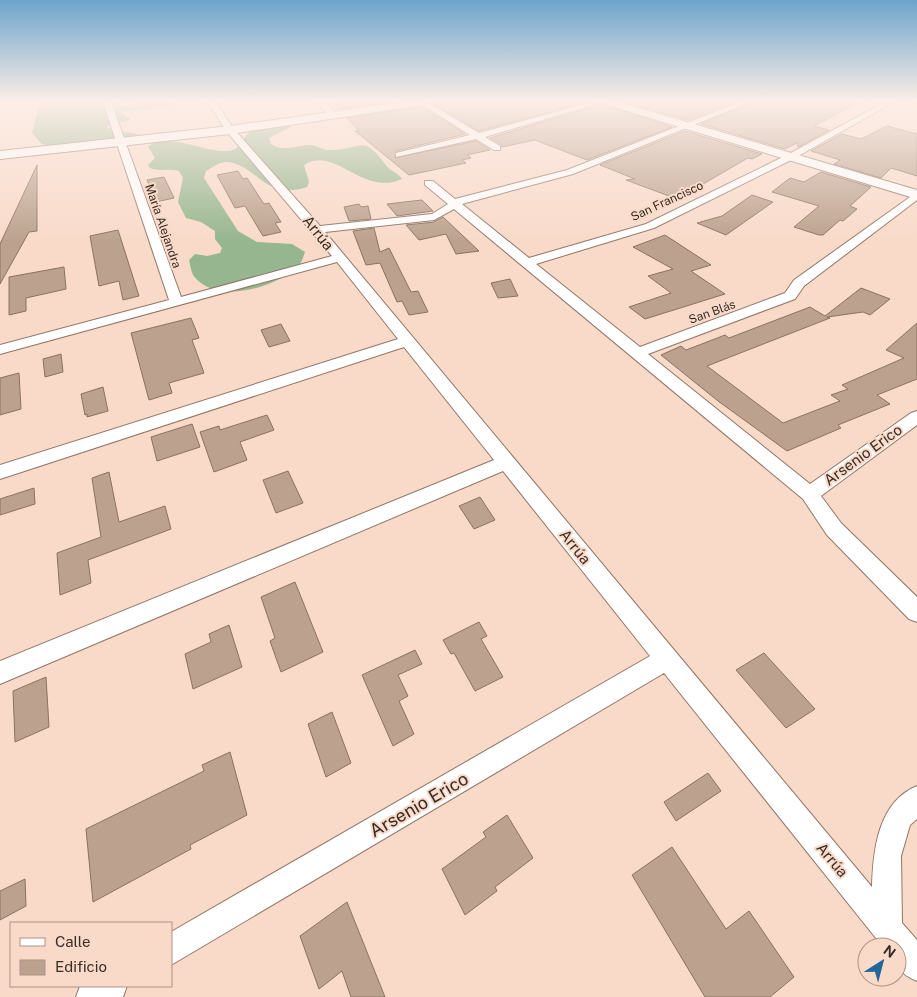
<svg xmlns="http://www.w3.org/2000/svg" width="917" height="997" font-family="'Public Sans',sans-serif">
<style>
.forest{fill:#95b68e}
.building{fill:#bca28e;stroke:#8a725f}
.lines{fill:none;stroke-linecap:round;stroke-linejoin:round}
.street-casing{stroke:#907566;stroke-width:2}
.secondary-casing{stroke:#907566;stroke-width:2}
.street{fill:#fff;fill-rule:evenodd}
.secondary{fill:#fff;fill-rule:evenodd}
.labels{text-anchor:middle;stroke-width:4;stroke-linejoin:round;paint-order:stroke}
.far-street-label{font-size:12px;fill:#382c25;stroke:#f9dac9}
.street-label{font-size:15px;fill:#382c25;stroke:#f9dac9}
.near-street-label{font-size:18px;fill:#382c25;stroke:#f9dac9}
</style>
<rect width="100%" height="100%" fill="#f9dac9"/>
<g class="forest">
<path d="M43 102H103L120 107 146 102H170L175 106 120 112 131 120 106 126C113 133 130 131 140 135L139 138 60 148 42 144 32 133 40 103Z"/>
<path d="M288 125 291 127 269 138 271 144C284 152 295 146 309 145 318 145 323 151 331 150 362 150 362 133 385 164 389 171 398 172 402 179 362 197 335 145 304 165L309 182 307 187C265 201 258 166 228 162 220 161 213 167 206 171L204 178 238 231 257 242 292 244 305 252C303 257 302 263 298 266 276 288 215 306 193 275 191 271 190 264 189 260L195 254 207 256 220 253 222 248 215 239V231L201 222 186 218 178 202 183 178 179 171C169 168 159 172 150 168L148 165 155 158 148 146C171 133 200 151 224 151 244 152 240 135 254 130 264 126 278 126 288 125Z"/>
</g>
<g class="building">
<path d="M332 102H391L338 109Z"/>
<path d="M430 102H586L479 131Z"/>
<path d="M625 102H736L688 120Z"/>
<path d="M752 102H859L814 126 829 130 798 147 797 143 785 149 701 124Z"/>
<path d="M602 104 672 127 587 160 535 140 502 147 501 144 490 138Z"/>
<path d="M422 107 465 134 396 151 395 158 476 141 490 150 467 155 471 158 462 160 466 163 409 175 355 131H359L347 118Z"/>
<path d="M887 126 917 134V176L891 168 881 178 834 164 840 160 811 151 842 134 861 139Z"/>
<path d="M685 131 762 154 752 159 748 158 677 199 626 180 635 179 600 165Z"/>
<path d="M37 165V231L29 232 0 284V244Z"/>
<path d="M238 171 243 179 247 178 264 204 269 203 281 222 275 223 281 232 263 236 245 206 235 208 217 175Z"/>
<path d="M821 172 871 187 850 206 857 209 843 221 840 220 823 235H819L794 227 819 206 772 192 790 178 804 182Z"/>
<path d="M164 177 174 198 156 202 147 180Z"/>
<path d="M752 195 773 202 726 235 697 223 722 216Z"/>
<path d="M422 200 433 211 397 216 387 204Z"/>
<path d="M359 204 361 207 368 206 371 219 349 221 344 207Z"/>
<path d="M443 217 479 251 456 254 446 234 419 240 406 225 434 222Z"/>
<path d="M374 228 380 252 389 248 411 292 418 291 428 312 409 315 402 301 397 302 380 263 366 265 353 231Z"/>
<path d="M118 230 139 296 123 300 119 281 99 286 90 236Z"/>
<path d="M665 235 711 265 691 271 725 294 645 319 629 307 671 293 648 276 673 269 633 247Z"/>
<path d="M64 267 66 289 26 298V311L9 315V277Z"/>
<path d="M510 279 518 296 498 298 491 283Z"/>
<path d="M861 288 890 299 870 315 863 312 827 317 830 318 707 366 783 423 840 401 831 395 848 389 842 385 904 358 886 350 917 323V379L877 395 890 404 838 425 841 428 787 451 718 401 661 355 681 346 686 350 725 335 729 338 810 307 825 316Z"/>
<path d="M191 318 199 338 192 340 204 373 169 383 172 393 149 400 131 333Z"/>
<path d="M281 324 290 341 269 347 261 330Z"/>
<path d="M61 354 63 372 45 377 43 359Z"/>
<path d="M19 373 21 409 0 415V378Z"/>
<path d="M103 387 108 411 87 417V414L85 415 81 394Z"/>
<path d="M267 415 274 430 240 442 247 460 214 472 200 432 219 426 220 430Z"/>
<path d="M192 424 200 447 157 461 151 437Z"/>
<path d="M288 471 303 503 276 513 263 480Z"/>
<path d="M109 472 119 522 165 506 171 529 88 560 91 583 60 595 57 553 101 537 92 478Z"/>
<path d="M34 488 35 504 0 515V499Z"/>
<path d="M480 497 495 520 474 529 459 506Z"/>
<path d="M295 582 323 652 281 672 270 641 275 638 261 597Z"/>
<path d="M479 622 487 636 481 639 503 677 475 691 454 653 451 654 443 640Z"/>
<path d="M229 625 242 667 193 689 185 654 211 642 209 634Z"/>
<path d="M415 650 422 664 398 675 408 696 399 701 414 734 393 746 362 675Z"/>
<path d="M764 653 815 709 786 728 736 670Z"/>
<path d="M46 677 49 727 15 742 13 691Z"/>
<path d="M332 712 351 763 326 777 308 724Z"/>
<path d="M230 752 247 815 190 845 191 849 93 902 86 829 204 771 202 765Z"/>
<path d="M708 773 721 791 676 821 664 802Z"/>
<path d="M507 815 533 858 495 887 497 891 465 915 442 869 486 837 483 832Z"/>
<path d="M672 847 726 929 749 911 794 977 770 997H705L632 875Z"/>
<path d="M25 879 26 906 0 920V891Z"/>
<path d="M347 902 385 997H351L342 971 319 989 300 936Z"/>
</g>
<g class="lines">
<g class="street-casing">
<g id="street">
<path d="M103 102H111L181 297 332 256 227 132 208 102H216L233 128 320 226 432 214 448 204 425 185V181H433L455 199 567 170 740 102H750L573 174 462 204 529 258 646 224 787 155 885 102H894L793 159 654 228 536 264 640 347 785 293 794 280 917 192V200L804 286 795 299 648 354 810 484 911 413 917 411V425L821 496 841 523 917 597V622L909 619 827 535 803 499 454 209 434 220 325 232 872 887C873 850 878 802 917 786V819L910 825 901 856 902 923 917 940V981C898 973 897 967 897 947H883L664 673 171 965V932L650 656 503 471 0 684V661L494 460 404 347 0 479V465L398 339 337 262 0 354V345L169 300Z"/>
<path d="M316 102H324L339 116 332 118Z"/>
<path d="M418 102H427L479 133 592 102H603L485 137 500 146V150H494L476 139 396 157V153L470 135Z"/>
<path d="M80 986H127L123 997H76Z"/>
</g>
</g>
<g class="secondary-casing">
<g id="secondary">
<path d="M402 102H428L423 105 230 134 0 159V151L230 126Z"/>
<path d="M603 102H619L917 190V199L604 104Z"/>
</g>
</g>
<use href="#street" class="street"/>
<use href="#secondary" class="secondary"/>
</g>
<linearGradient id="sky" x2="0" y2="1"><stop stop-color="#6da4cc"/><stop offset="0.42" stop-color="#fceee7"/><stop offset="1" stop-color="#fceee7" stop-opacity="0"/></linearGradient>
<rect width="917" height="241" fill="url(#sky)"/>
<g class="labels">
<g class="far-street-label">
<text transform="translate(667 201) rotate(-25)" y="4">San Francisco</text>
<text transform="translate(163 226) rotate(71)" y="4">María Alejandra</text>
<text transform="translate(712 312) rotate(-20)" y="4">San Blás</text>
</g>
<g class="street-label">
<text transform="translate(318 233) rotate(51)" y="5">Arrúa</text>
<text transform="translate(863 455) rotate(-36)" y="5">Arsenio Erico</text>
<text transform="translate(575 547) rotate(51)" y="5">Arrúa</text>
<text transform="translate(832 860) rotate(50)" y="5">Arrúa</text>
</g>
<g class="near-street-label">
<text transform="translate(419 805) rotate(-30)" y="6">Arsenio Erico</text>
</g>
</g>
<rect x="10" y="922" width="162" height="65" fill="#f9dac9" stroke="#ac9487"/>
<rect x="20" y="938" width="25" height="8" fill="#ffffff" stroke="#ac9487"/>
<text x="55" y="947" font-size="15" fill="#382c25">Calle</text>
<rect x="20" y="960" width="25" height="15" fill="#bca28e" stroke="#ac9487"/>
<text x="55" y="972" font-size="15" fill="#382c25">Edificio</text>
<g transform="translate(882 962) rotate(36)"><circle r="24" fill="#f9dac9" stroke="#ac9487"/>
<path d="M0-4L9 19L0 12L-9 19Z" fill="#21679c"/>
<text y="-8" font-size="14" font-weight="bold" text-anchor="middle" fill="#382c25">N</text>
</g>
</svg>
